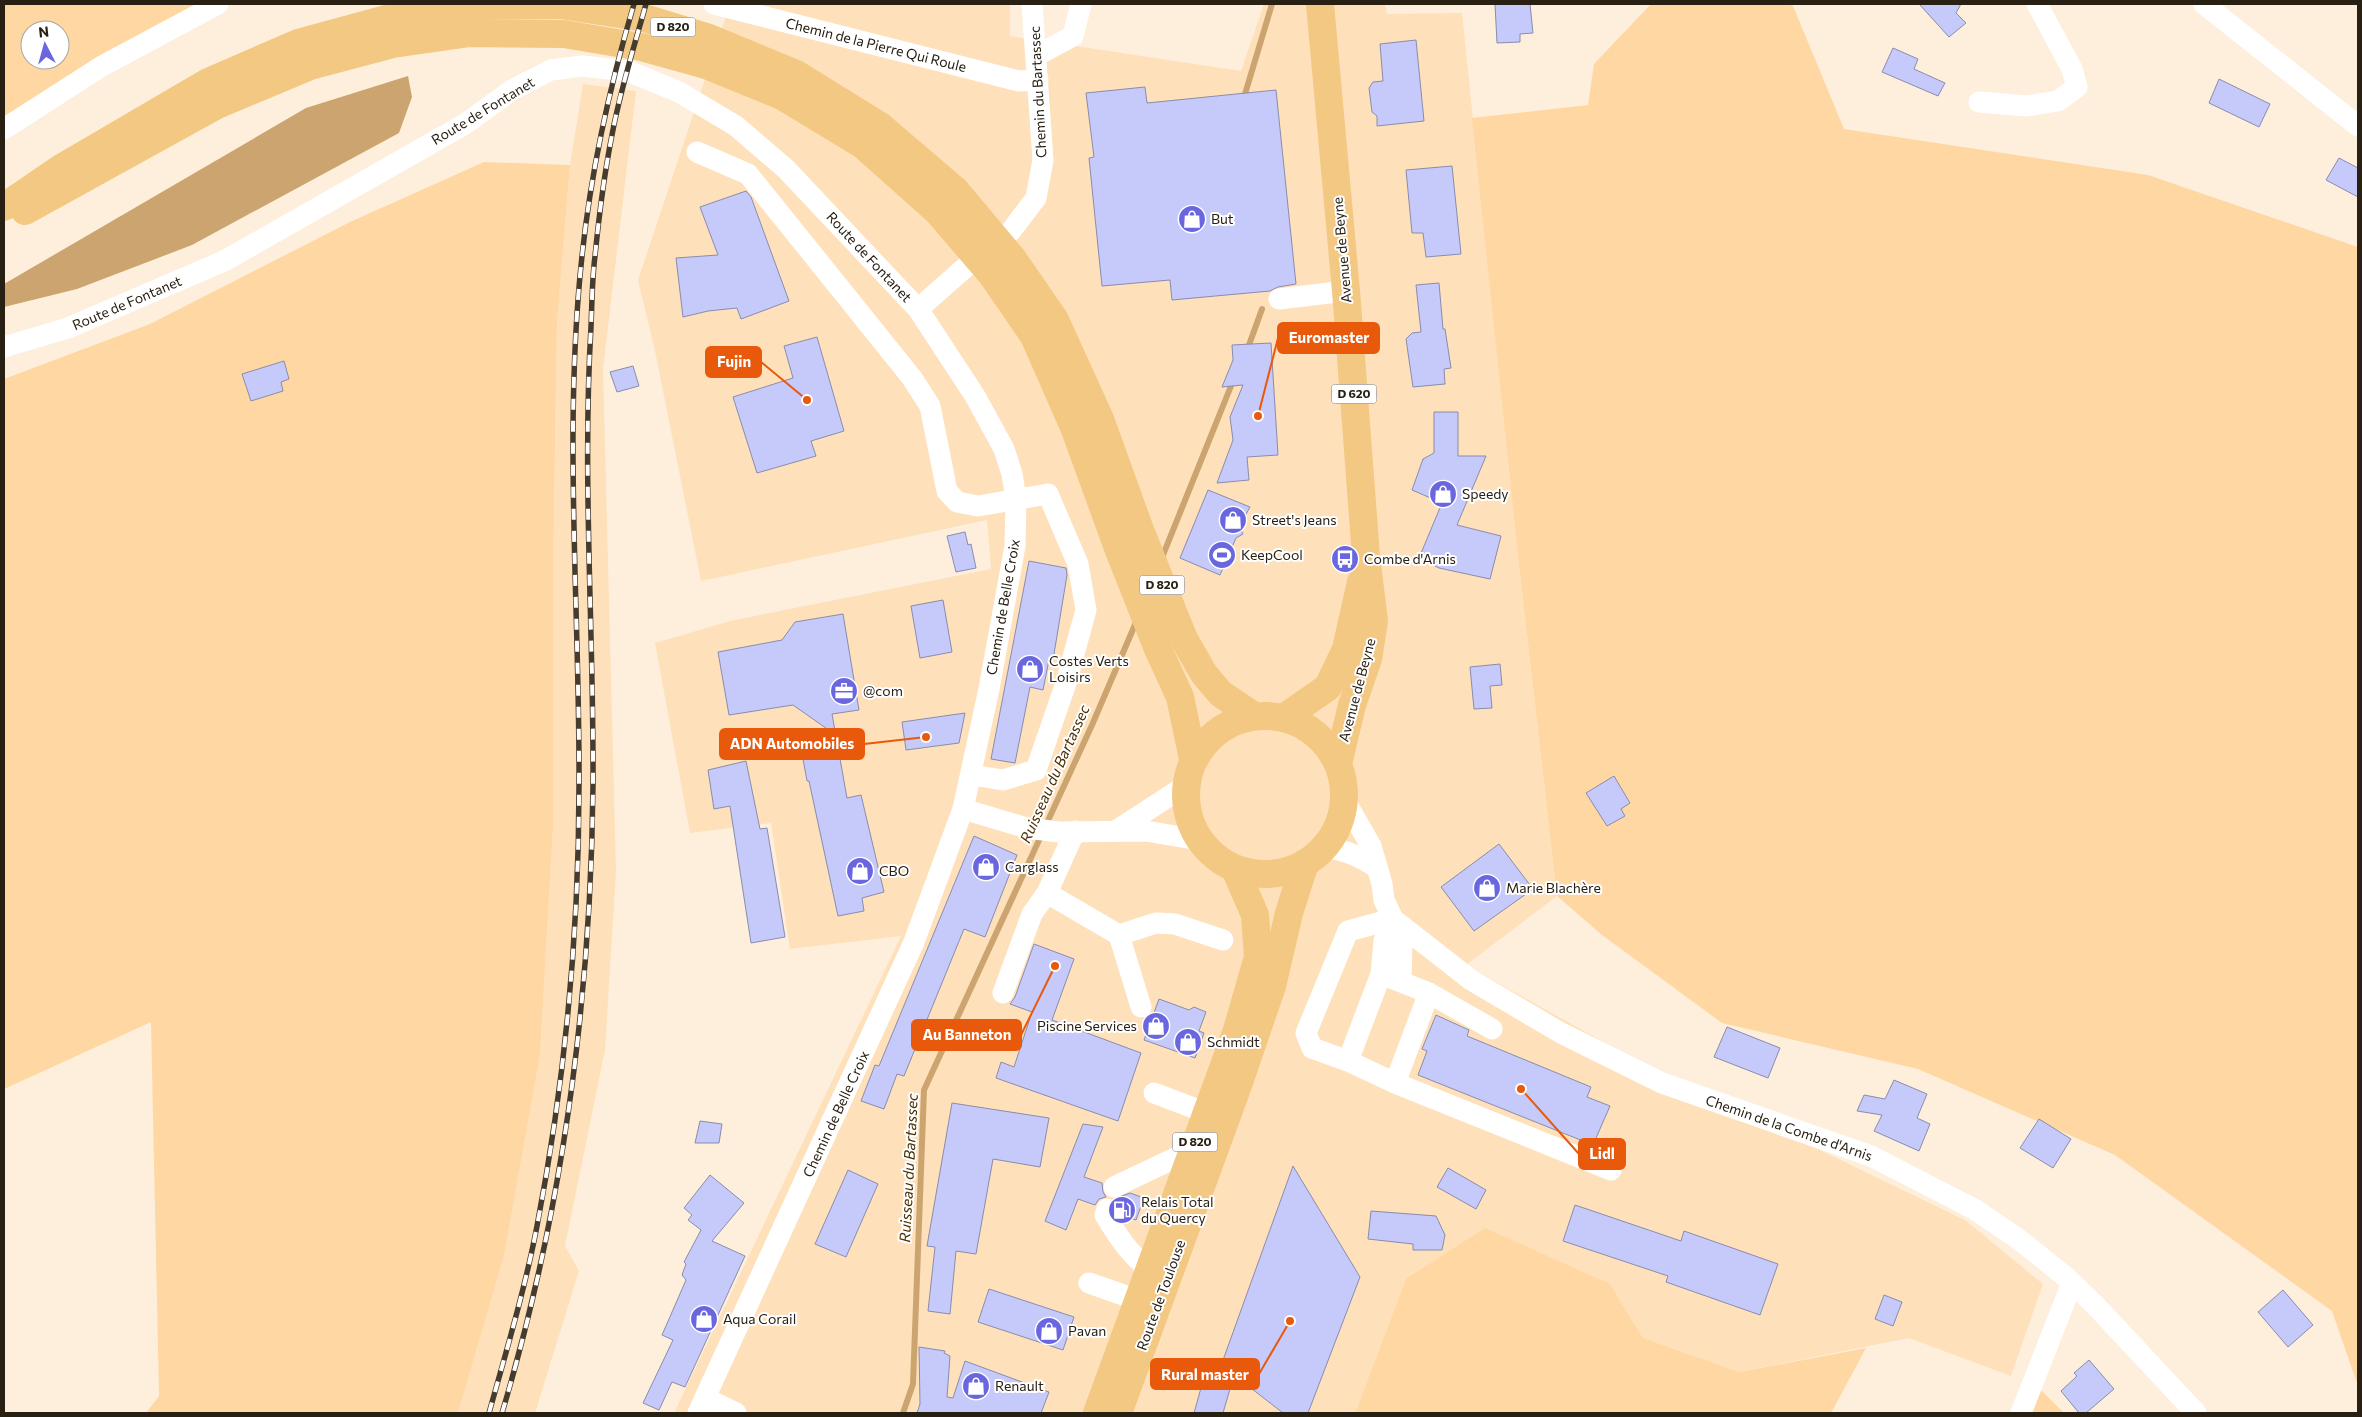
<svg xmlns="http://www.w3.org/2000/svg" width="2362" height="1417" font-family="Commissioner,sans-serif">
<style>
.built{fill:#fee0ba}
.green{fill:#ffd7a2;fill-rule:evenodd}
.water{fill:#cca46f}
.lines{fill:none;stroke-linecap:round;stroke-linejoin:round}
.stream{stroke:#cca46f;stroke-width:6}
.building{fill:#c5cafa;stroke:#898cad}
.minor{stroke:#fff;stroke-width:21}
.major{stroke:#f3c882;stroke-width:28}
.rail-casing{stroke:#453b2e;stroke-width:5.5}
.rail{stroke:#fff;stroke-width:4;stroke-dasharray:11;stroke-linecap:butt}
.labels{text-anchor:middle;stroke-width:4;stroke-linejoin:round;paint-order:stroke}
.shield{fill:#fff;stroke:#69635a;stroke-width:1}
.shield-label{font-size:12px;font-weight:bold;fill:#292014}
.street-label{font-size:14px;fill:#292014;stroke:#fff}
.poi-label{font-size:14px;fill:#292014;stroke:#fff;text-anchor:start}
.water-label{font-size:15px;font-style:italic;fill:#492e00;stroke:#fff}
.leader{fill:none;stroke:#e8590c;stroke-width:2}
.callout-dot{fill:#e8590c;stroke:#fff;stroke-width:2}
.callout{fill:#e8590c;stroke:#e8590c;stroke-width:2}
.callout-label{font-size:15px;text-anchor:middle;font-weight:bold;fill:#fff}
</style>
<rect width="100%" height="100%" fill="#feefdc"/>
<g class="built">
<path d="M730 4H1010V36L1241 71 1264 4H1385L1387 14 1462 13 1519 565 1557 896 1466 965 1646 1066 1965 1220 2043 1284 2011 1376 1909 1338 1739 1372 1643 1338 1610 1284 1406 1279 1355 1413H674L901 936 790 949 771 823 690 833 655 643 730 621 991 569 987 520 701 581 655 351 638 280Z"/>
<path d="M583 84 636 91 603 369 616 871 605 1050 565 1246 579 1271 535 1413H458L504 1256 540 1055 553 828V578L557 323 570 165Z"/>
</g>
<g class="green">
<path d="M4 4H225L4 126ZM30 30H60V60H30Z"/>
<path d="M1651 4H1789L1793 6 1844 129 2148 175 2358 247V1386L2332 1311 2115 1155 1918 1069 1722 1023 1602 935 1557 896 1519 565 1472 118 1588 105 1594 64Z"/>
<path d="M484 162 570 165 557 323 553 578V828L540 1055 504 1256 458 1413H146L159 1396 151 1022 4 1089V379L150 324 350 222Z"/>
<path d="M1485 1228 1610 1284 1643 1338 1739 1372 1866 1348 1831 1413H1355L1406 1279Z"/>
<path d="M2040 1389 2064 1413H2030Z"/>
</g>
<path class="water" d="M408 76 412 97 399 133 192 245 77 289 4 307V284L306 108Z"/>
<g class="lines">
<g class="stream">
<path d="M1245 94 1272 4"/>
<path d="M1249 345 1262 309"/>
<path d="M1161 560 1231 386"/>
<path d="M903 1413 913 1384 924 1090 1092 725 1137 620"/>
</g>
</g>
<g class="building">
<path d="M1495 4H1530L1533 33 1520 34V42L1497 43Z"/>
<path d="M1919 4H1961L1956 13 1966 23 1949 37Z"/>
<path d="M1416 40 1424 121 1377 126V116L1372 112 1369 88 1373 82 1383 81 1380 44Z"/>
<path d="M1893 48 1918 59 1914 69 1945 83 1938 96 1882 72Z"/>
<path d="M2219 79 2270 104 2259 127 2209 103Z"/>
<path d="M1145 87 1147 103 1276 90 1296 284 1278 287 1270 291 1172 300 1170 280 1102 286 1089 158 1094 157 1086 93Z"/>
<path d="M2339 158 2358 168V197L2326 180Z"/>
<path d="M1452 166 1461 254 1426 257 1423 233H1412L1406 170Z"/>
<path d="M746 191 751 197 789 301 741 319 737 308 708 311 683 317 676 258 718 255 700 207Z"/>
<path d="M1439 283 1443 329H1445L1451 368 1444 369 1445 384 1413 387 1406 339 1412 333 1421 332 1416 285Z"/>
<path d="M817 337 844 431 811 441 816 456 757 473 733 397 793 378 784 346Z"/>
<path d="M1271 343 1278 455 1247 457 1249 480 1217 483 1233 440 1230 417 1243 385 1222 387 1233 360 1232 345Z"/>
<path d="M284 361 289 379 281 382 283 391 251 401 242 374Z"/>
<path d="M633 366 639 386 617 392 610 372Z"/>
<path d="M1434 412H1458V456H1486L1457 525 1501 536 1490 579 1439 568 1419 558 1442 503 1412 490 1423 459 1434 453Z"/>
<path d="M1208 490 1250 507 1239 527 1243 534 1236 538 1220 575 1180 558Z"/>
<path d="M965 532 968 545 971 544 976 568 956 572 947 536Z"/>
<path d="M1029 561 1066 568 1067 575 1053 660H1049L1043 690 1030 687 1015 763 991 759Z"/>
<path d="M943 600 952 652 920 658 911 606Z"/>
<path d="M843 614 859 710 832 714 847 798 861 795 884 892 862 898 864 911 838 916 809 781H807L799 737 830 731 793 705 729 715 718 652 782 640 795 622Z"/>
<path d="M1500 664 1502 685 1490 686 1492 708 1474 709 1470 667Z"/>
<path d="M965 713 959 743 906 750 902 722Z"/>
<path d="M746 761 760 829 767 828 785 937 751 943 730 806 714 809 708 770Z"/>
<path d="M1614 776 1630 803 1621 809 1625 816 1607 826 1586 793Z"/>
<path d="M974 836 1017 855 985 937 964 929 904 1076 897 1074 884 1109 861 1101 875 1065 879 1066Z"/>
<path d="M1499 844 1533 889 1474 931 1441 887Z"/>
<path d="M1034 944 1074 959 1052 1020 1141 1053 1118 1121 996 1078 1001 1062 1014 1067 1032 1012 1010 1004 1015 997Z"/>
<path d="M1159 999 1189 1010 1194 1007 1206 1012 1199 1031 1204 1033 1195 1058 1144 1040Z"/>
<path d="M1436 1015 1469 1030 1467 1036 1591 1087 1587 1097 1610 1106 1593 1145 1418 1075 1427 1051 1422 1049Z"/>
<path d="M1727 1027 1780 1048 1768 1078 1714 1057Z"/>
<path d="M1894 1080 1927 1094 1917 1118 1930 1124 1919 1151 1874 1131 1882 1115 1857 1111 1864 1095 1885 1099Z"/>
<path d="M952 1103 1049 1118 1040 1167 993 1159 976 1254 956 1251 950 1314 928 1311 935 1247 927 1246Z"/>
<path d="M2039 1119 2071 1139 2053 1168 2020 1148Z"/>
<path d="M700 1121 722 1124 719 1143H695Z"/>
<path d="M1083 1124 1103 1127 1084 1177 1102 1183 1103 1192 1106 1197 1099 1199 1095 1205 1078 1199 1066 1230 1045 1221Z"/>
<path d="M1293 1166 1360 1277 1308 1413H1283L1234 1375 1223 1413H1194L1201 1388 1197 1387 1204 1370 1218 1374Z"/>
<path d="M1448 1168 1486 1190 1476 1209 1437 1187Z"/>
<path d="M848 1170 878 1184 846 1257 815 1244Z"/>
<path d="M710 1175 744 1203 712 1241 745 1256 685 1387 672 1382 659 1410 643 1403 673 1340 662 1335 686 1280 682 1275 686 1264 684 1262 701 1230 688 1220 692 1215 684 1208Z"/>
<path d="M1130 1193 1144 1198 1136 1220 1119 1214V1206L1114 1199Z"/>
<path d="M1575 1205 1681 1241 1684 1231 1778 1264 1760 1315 1666 1282 1668 1276 1563 1241Z"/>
<path d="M1371 1211 1436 1216 1445 1235 1442 1250H1413V1244L1368 1239Z"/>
<path d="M989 1289 1074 1317 1063 1350 978 1322Z"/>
<path d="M2283 1290 2313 1325 2288 1347 2258 1312Z"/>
<path d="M1884 1295 1902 1302 1893 1326 1875 1319Z"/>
<path d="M919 1347 945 1351 944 1353 950 1356 947 1397 953 1398 965 1361 1049 1392 1041 1413H917L920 1404Z"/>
<path d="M2089 1360 2114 1389 2086 1413H2079L2061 1391 2077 1376 2074 1373Z"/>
</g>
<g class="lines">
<g class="minor">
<path d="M714 4 1019 81 1038 80"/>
<path d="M2204 4 2358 126"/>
<path d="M1036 56 1073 36 1081 4"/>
<path d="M1979 102 2027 106 2058 101 2077 87 2072 69 2037 4"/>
<path d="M4 129 102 66 218 4"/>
<path d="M697 152 748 174 912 378 930 406 947 491 957 502 978 506 1048 494 1078 564 1086 610 1066 683 1036 770 1003 780 972 775"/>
<path d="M1011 231 1036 198 1043 160 1032 4"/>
<path d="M1279 299 1346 291"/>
<path d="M918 309 968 265"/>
<path d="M4 347 68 328 226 260 465 124 512 90 551 70 582 66 628 71 679 92 736 126 786 169 918 309 975 396 1004 449 1012 474 1016 499 1015 546 989 689 963 809 914 942 698 1413"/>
<path d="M1344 799 1371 846 1382 884 1384 900 1393 919 1471 980 1561 1033 1662 1083 1871 1156 1974 1209 2017 1238 2066 1277 2095 1305 2196 1413"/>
<path d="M963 809 1027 828 1059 832 1146 831 1199 840"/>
<path d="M1117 830 1185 786"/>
<path d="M1075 831 1047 893 1119 935 1141 1007"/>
<path d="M1324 847C1345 850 1360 856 1377 868"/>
<path d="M1393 919 1348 931 1306 1033 1312 1048 1348 1061 1395 1083 1429 993"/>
<path d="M1119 935 1156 923 1175 924 1223 940"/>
<path d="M1381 974 1429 993 1492 1029"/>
<path d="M1401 981 1402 942 1406 931"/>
<path d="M1003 993 1032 914 1047 893"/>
<path d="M1348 1061 1381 974 1384 941 1393 919"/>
<path d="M1395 1083 1611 1170"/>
<path d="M1154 1093 1220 1118"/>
<path d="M1114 1187 1192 1150 1202 1153"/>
<path d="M1107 1209 1105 1215C1119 1238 1135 1264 1161 1275"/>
<path d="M1089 1283 1152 1305"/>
<path d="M705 1398 736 1413"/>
<path d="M2021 1413 2072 1283"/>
</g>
<g class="major">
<path d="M1320 4 1346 291 1366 556 1374 621 1368 659 1352 705 1338 764"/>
<path d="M4 207 61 168 208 82 298 43 386 19 467 6 561 5 644 18 709 38 796 74 880 126 956 191 1013 259 1055 320 1100 419 1140 530 1184 639 1204 674 1221 694 1254 716"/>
<path d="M25 211 217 105 310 66 393 44 470 33 564 34 641 47 706 65 782 96 863 145 937 211 992 275 1034 336 1074 427 1118 548 1158 649 1180 697 1193 759"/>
<circle cx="1265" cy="795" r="79"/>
<path d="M1285 717 1328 687 1346 649 1361 582"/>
<path d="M1097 1413 1237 1030 1258 957 1255 915 1235 869"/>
<path d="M1118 1413 1236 1091 1272 986 1289 913 1305 863"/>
</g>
<g class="rail-casing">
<g id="rail">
<path d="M489 1413C506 1352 525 1289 537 1226 565 1081 579 933 579 785 580 609 563 431 582 256 591 171 610 85 634 4"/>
<path d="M502 1413C563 1209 591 999 593 785 594 632 582 480 591 327 592 304 592 279 595 256 599 216 604 175 612 135 620 91 634 47 646 4"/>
</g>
</g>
<use href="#rail" class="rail"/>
</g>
<defs>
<g id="shop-disc" transform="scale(1.4375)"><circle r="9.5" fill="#6966df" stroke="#fff"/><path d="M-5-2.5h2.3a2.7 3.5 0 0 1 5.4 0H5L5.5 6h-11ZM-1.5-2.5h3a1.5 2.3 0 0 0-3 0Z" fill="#fff"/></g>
<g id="stadium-disc" transform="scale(1.4375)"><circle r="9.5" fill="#6966df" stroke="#fff"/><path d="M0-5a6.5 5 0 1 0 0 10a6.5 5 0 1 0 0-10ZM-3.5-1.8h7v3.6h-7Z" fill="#fff"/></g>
<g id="bus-disc" transform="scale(1.4375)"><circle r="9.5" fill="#6966df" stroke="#fff"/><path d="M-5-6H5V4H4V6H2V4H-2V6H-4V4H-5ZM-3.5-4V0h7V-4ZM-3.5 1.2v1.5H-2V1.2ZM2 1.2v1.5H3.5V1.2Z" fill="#fff"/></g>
<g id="office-disc" transform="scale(1.4375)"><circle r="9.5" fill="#6966df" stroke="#fff"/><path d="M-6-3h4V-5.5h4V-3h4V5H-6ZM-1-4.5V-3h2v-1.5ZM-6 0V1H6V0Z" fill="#fff"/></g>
<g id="fuel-disc" transform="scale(1.4375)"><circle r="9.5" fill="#6966df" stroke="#fff"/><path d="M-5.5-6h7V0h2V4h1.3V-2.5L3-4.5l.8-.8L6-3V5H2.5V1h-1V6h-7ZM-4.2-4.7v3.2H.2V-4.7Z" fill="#fff"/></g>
</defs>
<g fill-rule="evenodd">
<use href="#shop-disc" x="1192" y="219"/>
<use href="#shop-disc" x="1443" y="494"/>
<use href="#shop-disc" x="1233" y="520"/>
<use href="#stadium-disc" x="1222" y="555"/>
<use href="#bus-disc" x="1345" y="559"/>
<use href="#shop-disc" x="1030" y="669"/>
<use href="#office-disc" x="844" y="691"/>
<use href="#shop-disc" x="986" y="867"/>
<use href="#shop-disc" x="860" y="871"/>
<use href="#shop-disc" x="1487" y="888"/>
<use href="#shop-disc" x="1156" y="1026"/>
<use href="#shop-disc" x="1188" y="1042"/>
<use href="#fuel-disc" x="1122" y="1210"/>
<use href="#shop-disc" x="704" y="1319"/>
<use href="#shop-disc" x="1049" y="1331"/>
<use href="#shop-disc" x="976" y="1386"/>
</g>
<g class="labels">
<g class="shield">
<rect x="650.5" y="17.5" width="45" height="19" rx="4"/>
<rect x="1331.5" y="384.5" width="45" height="19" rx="4"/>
<rect x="1139.5" y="575.5" width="45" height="19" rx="4"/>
<rect x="1172.5" y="1132.5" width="45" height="19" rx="4"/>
</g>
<g class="shield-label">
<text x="673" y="31">D 820</text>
<text x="1354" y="398">D 620</text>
<text x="1162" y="589">D 820</text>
<text x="1195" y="1146">D 820</text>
</g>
<g class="street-label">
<text transform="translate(876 45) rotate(14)" y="5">Chemin de la Pierre Qui Roule</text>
<text transform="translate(1038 92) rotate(-93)" y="5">Chemin du Bartassec</text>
<text transform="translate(483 111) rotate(-31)" y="5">Route de Fontanet</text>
<text transform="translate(1342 250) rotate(-95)" y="5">Avenue de Beyne</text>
<text transform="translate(869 257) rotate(47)" y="5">Route de Fontanet</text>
<text transform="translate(127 303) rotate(-23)" y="5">Route de Fontanet</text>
<text transform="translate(1003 607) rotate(-80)" y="5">Chemin de Belle Croix</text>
<text transform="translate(1357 690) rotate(-75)" y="5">Avenue de Beyne</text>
<text transform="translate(836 1114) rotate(-65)" y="5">Chemin de Belle Croix</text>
<text transform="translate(1789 1128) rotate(19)" y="5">Chemin de la Combe d'Arnis</text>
<text transform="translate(1161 1295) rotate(-70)" y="5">Route de Toulouse</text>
</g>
<g class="poi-label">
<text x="1211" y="224">But</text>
<text x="1462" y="499">Speedy</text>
<text x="1252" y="525">Street's Jeans</text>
<text x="1241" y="560">KeepCool</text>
<text x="1364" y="564">Combe d'Arnis</text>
<text x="1049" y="666">Costes Verts<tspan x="1049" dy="16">Loisirs</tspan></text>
<text x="863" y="696">@com</text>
<text x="1005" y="872">Carglass</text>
<text x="879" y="876">CBO</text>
<text x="1506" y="893">Marie Blachère</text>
<text x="1137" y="1031" text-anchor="end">Piscine Services</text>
<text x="1207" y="1047">Schmidt</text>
<text x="1141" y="1207">Relais Total<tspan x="1141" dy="16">du Quercy</tspan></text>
<text x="723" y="1324">Aqua Corail</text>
<text x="1068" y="1336">Pavan</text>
<text x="995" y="1391">Renault</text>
</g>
<g class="water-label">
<text transform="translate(1055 774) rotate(-66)" y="5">Ruisseau du Bartassec</text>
<text transform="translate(909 1168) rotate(-87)" y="5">Ruisseau du Bartassec</text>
</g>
</g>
<path class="leader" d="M1258 416L1278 338M807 400L761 362M926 737L864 744M1055 966L1021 1035M1521 1089L1579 1154M1290 1321L1259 1374"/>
<g class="callout-dot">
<circle cx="1258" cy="416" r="5"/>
<circle cx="807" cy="400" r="5"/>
<circle cx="926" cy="737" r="5"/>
<circle cx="1055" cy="966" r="5"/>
<circle cx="1521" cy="1089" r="5"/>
<circle cx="1290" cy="1321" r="5"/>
</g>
<g class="callout">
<rect x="1278" y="323" width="101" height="30" rx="5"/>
<rect x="706" y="347" width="55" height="30" rx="5"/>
<rect x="720" y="729" width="144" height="30" rx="5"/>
<rect x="912" y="1020" width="109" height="30" rx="5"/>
<rect x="1579" y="1139" width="46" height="30" rx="5"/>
<rect x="1151" y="1359" width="108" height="30" rx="5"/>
</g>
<g class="callout-label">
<text x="1329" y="343">Euromaster</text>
<text x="734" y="367">Fujin</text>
<text x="792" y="749">ADN Automobiles</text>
<text x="967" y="1040">Au Banneton</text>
<text x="1602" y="1159">Lidl</text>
<text x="1205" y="1380">Rural master</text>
</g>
<rect width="2362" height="1417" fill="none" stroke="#292014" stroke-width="10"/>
<g transform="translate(45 45) rotate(354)"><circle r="24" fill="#ffffff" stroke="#a9a6a1"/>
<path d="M0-4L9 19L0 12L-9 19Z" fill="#6966df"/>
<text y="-8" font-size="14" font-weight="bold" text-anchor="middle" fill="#292014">N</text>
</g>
</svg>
